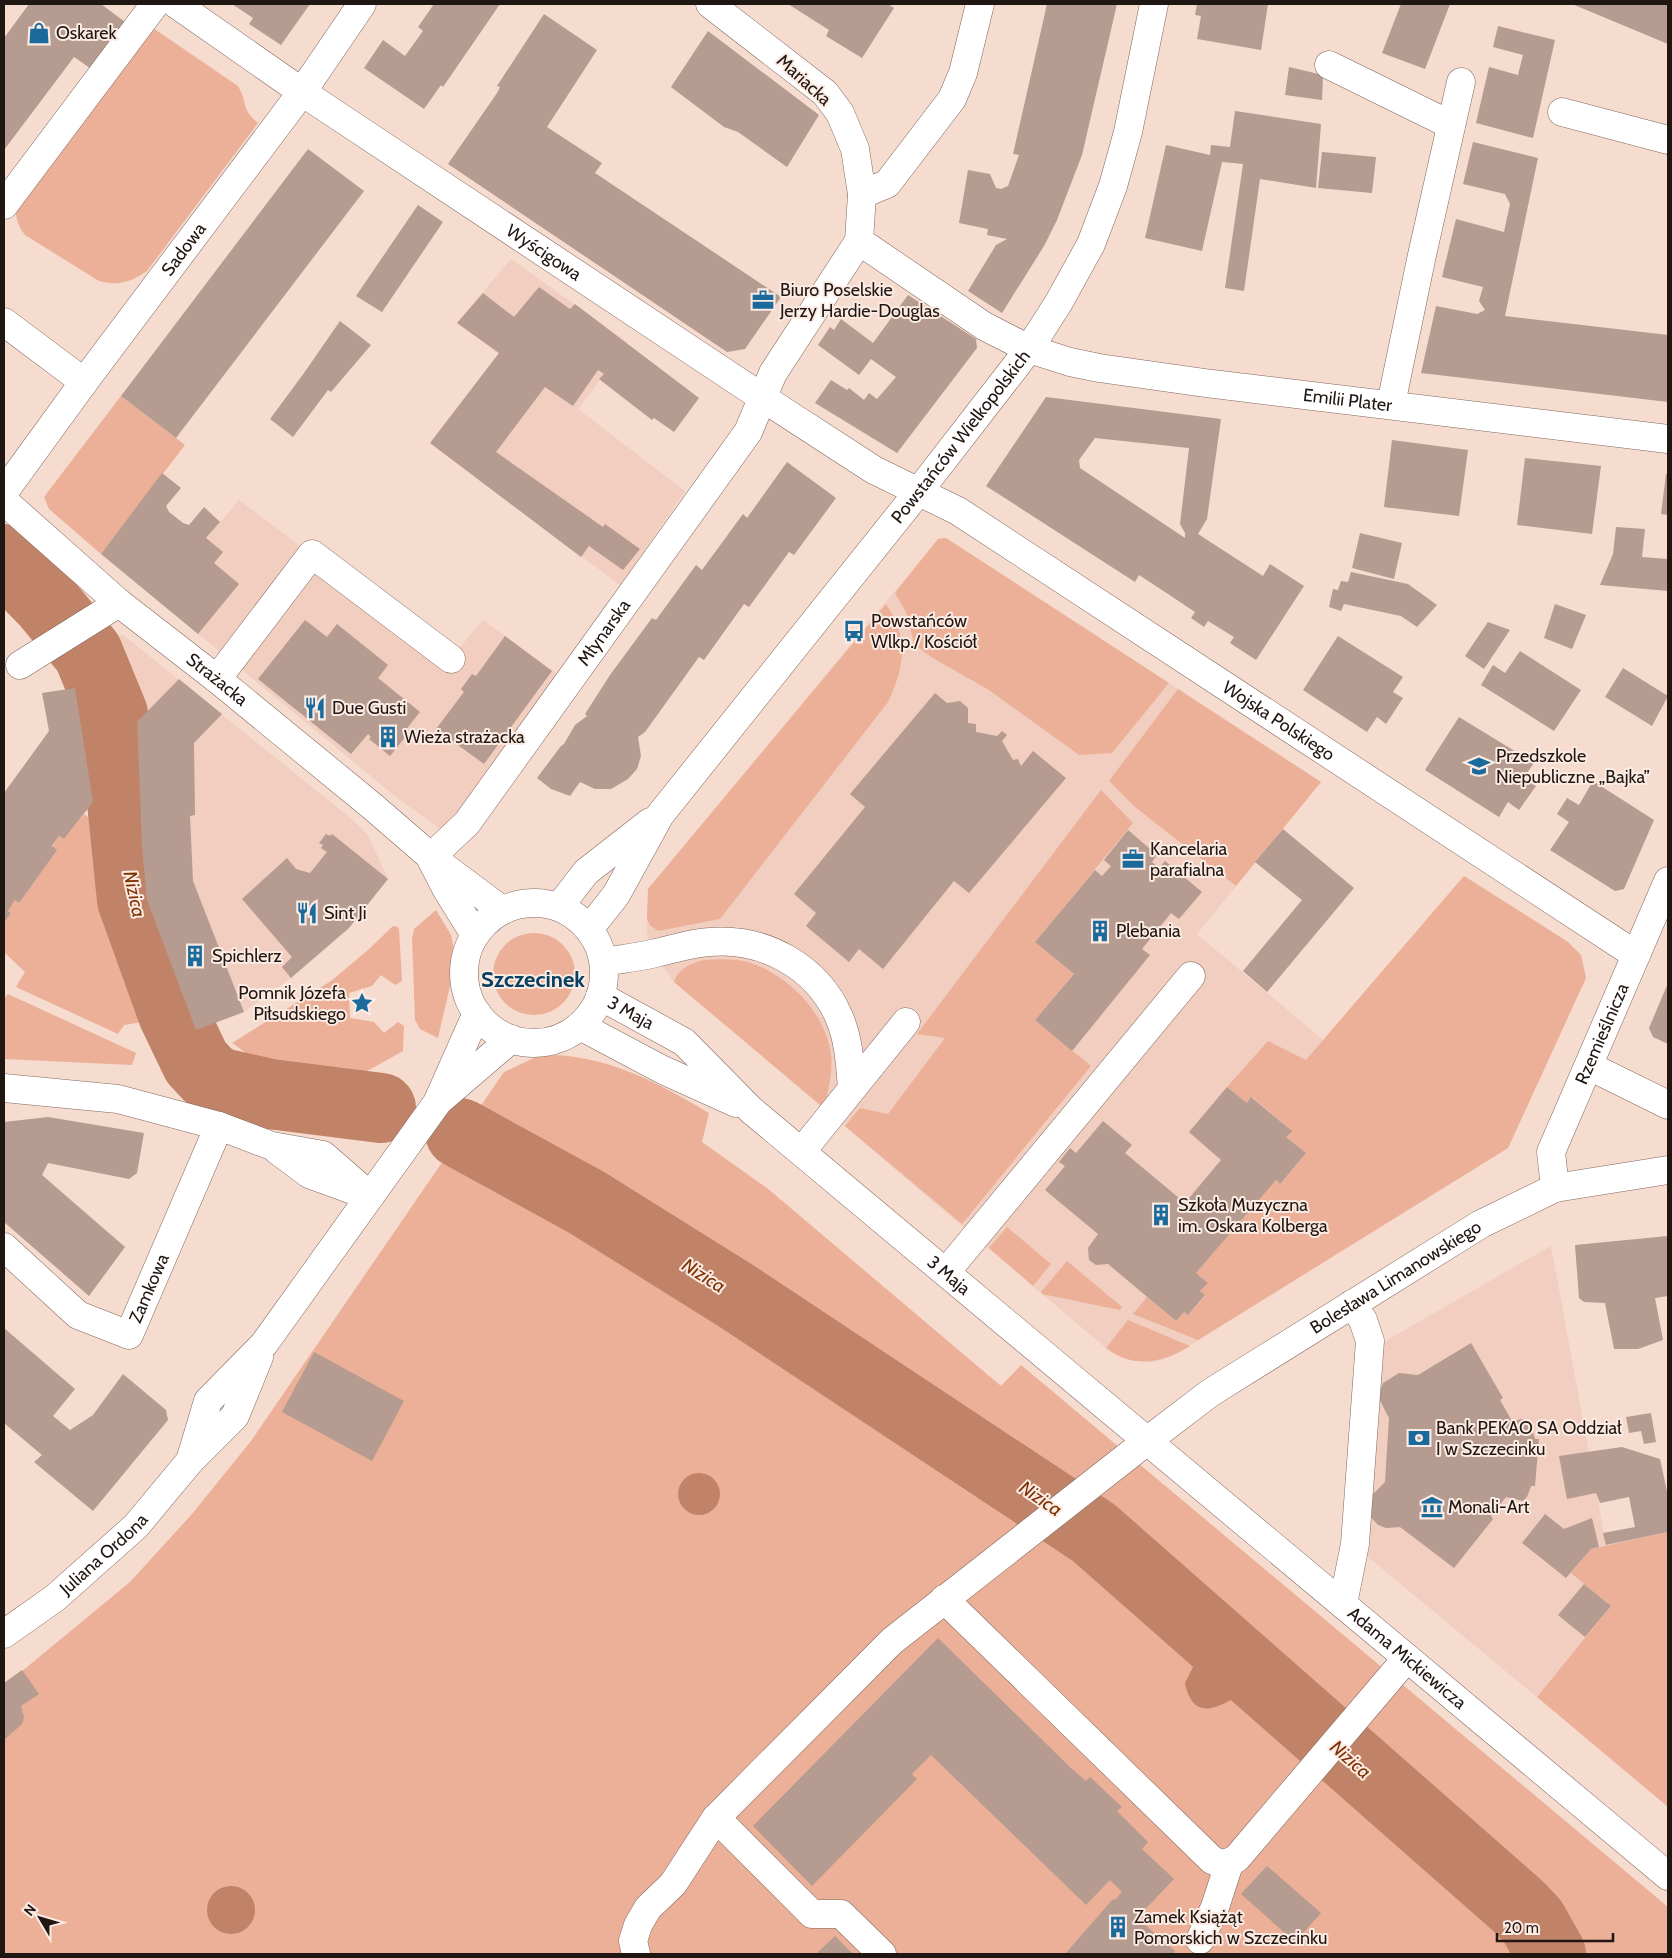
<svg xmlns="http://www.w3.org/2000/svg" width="1672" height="1958" font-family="Cabin,sans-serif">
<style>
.built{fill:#f1cebf}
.green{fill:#ebb097}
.water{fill:#c18367}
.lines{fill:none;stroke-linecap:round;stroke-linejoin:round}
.river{stroke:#c18367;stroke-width:70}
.building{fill:#b59b90;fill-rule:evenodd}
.minor-casing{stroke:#80685e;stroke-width:29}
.minor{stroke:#fff;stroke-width:28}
.labels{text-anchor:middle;stroke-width:4;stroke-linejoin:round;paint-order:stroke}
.poi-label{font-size:18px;fill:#201612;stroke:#fbebe3;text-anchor:start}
.street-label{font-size:18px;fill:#201612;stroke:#fbebe3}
.water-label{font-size:19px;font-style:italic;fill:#7d3002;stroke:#fbebe3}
.district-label{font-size:22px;font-weight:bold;fill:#074062;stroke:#fbebe3}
</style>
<rect width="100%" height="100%" fill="#f6dbcf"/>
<g class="built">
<path d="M511 259 628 343 578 409 685 491 620 585 430 443 499 354 457 323Z"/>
<path d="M239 500 451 658 483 620 557 674 449 827 440 829 395 796 156 599Z"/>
<path d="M946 538 1321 782 1197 934 1323 1040 1464 876 1568 942 1581 955 1586 978 1508 1148 1178 1353 1162 1360 1153 1362 1132 1360 1121 1357 1106 1348 674 982 653 952 647 934 648 889 938 539Z"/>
<path d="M122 634 348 816 368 835 388 879 291 978 244 1012 196 1030 147 900 137 722 101 652Z"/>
<path d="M1551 1246 1606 1545 1591 1549 1611 1606 1537 1697 1345 1538 1361 1355Z"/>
</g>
<g class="green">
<path d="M153 28 238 86C248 103 241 109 258 123L147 271C131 282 119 286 99 281L25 235C17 224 15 217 16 204Z"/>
<path d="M121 396 185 445 101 554 49 509 44 497Z"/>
<path d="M946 538 1169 683 1112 753 1079 755 989 690 931 657 914 644 907 614 895 593 938 539Z"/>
<path d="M886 604C909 639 905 665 888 702L720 919 658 931 650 925 647 919 648 889Z"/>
<path d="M1178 689 1321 782 1236 886 1135 807 1109 781Z"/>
<path d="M1101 790 1133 823 1035 942 1074 974 1035 1020 1091 1066 962 1224 845 1126 860 1108 888 1114 945 1038 917 1034Z"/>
<path d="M84 814 114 835 119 901 160 1019 124 1025 118 1034 16 987 25 972 4 952V923L11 913 8 911 15 900 19 903 59 836 64 839Z"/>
<path d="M1464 876 1568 942 1581 955 1586 978 1508 1148 1198 1340 1133 1314 1147 1297 1176 1321 1184 1312 1188 1315 1205 1296 1200 1291 1208 1283 1196 1273 1276 1180 1280 1184 1306 1153 1286 1137 1291 1130 1252 1097 1247 1103 1227 1087 1268 1041 1306 1060Z"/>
<path d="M436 910 451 935 456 960 438 1038 420 1029 415 1020 412 939 414 929Z"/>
<path d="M393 926 398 927 399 929 402 981 395 985 381 975 372 986 349 993 350 1018 374 1022 384 1033 398 1022 404 1026 403 1051 360 1075 256 1060 232 1043 331 981 368 950Z"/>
<circle cx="534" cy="974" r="41"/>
<path d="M704 960C719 959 736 958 751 963 789 976 826 1013 831 1055 833 1072 828 1091 824 1108L674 982C678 969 691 963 704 960Z"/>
<path d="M8 994 136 1053 132 1065 4 1059V999Z"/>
<path d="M555 1055C613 1058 660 1084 709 1113L702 1142 767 1188 1001 1386 1021 1365 1668 1907V1954H4V1686L130 1582 192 1514 251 1441 504 1072 536 1057Z"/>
<path d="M1007 1227 1051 1264 1033 1286 989 1248Z"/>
<path d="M1067 1261 1122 1307 1120 1310 1042 1294 1041 1292Z"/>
<path d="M1128 1320 1190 1346C1163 1363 1133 1369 1106 1348Z"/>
<path d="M1668 1532V1807L1537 1697 1611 1606 1571 1573 1591 1549Z"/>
</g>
<g class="water">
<circle cx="699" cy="1494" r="21"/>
<path d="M1209 1635 1260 1680C1237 1695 1195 1734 1185 1683Z"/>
<circle cx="231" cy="1910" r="24"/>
</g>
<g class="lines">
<g class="river">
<path d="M4 559 46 602 88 653 113 714 132 900 173 1014 196 1062 209 1076 221 1083 270 1094 381 1108"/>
<path d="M460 1133 586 1202 738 1297 1094 1533 1519 1907 1533 1922 1551 1954"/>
</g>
</g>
<g class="building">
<path d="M29 4H101L125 22 90 68 74 57 4 150V38Z"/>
<path d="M232 4H310L281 45 249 24 253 18Z"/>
<path d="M434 4H500L443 87 441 85 424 109 364 68 383 40 405 56 423 31 418 27Z"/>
<path d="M788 4H888L894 8 862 58 826 36 829 30Z"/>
<path d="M1047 4H1117L1082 155 1057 220 1044 246 1002 313 968 291 996 245 1007 239 987 235 988 229 959 223 968 170 990 174 996 188 1001 189 1008 186 1019 155 1013 154Z"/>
<path d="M1197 4H1268L1261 50 1197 39 1201 16 1195 15Z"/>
<path d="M1401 4H1450L1425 69 1382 53Z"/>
<path d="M1572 4H1668V44Z"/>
<path d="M544 14 597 50 547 127 602 163 595 173 781 297 745 349 727 352 448 164 497 93 500 87 497 86Z"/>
<path d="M1498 26 1555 40 1533 138 1476 123 1489 67 1518 75 1523 55 1493 47Z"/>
<path d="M708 31 819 115 787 167 738 132 724 127 671 87Z"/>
<path d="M1289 67 1323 75 1322 100 1285 95Z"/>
<path d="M1235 111 1321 124 1316 188 1260 179 1244 291 1225 288 1243 164 1222 162 1202 251 1145 238 1166 145 1210 155 1211 145 1230 147Z"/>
<path d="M1473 142 1538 158 1505 316 1668 335V402L1421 373 1436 306 1477 314 1485 310 1479 301 1483 287 1442 277 1456 219 1504 232 1510 204 1505 194 1463 184Z"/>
<path d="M308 149 364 191 176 438 121 396Z"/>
<path d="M1322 152 1376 157 1372 193 1318 188Z"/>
<path d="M418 205 443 222 382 312 356 296Z"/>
<path d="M539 287 570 309 575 304 699 398 674 432 654 418 652 420 599 379 604 374 598 370 573 406 545 387 496 452 603 527 605 524 640 549 623 570 589 546 581 557 430 443 499 353 457 323 483 293 514 317Z"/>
<path d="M908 295 976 339 977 348 897 453 815 403 831 380 847 390 849 388 864 400 869 393 877 399 896 377 871 359 859 375 818 345 830 327 834 330 841 319 873 343Z"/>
<path d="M340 321 371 345 331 392 328 390 293 437 270 419 304 373Z"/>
<path d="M1046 397 1221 419 1207 519 1198 534 1263 576 1270 564 1304 586 1256 660 1230 643 1234 637 1208 621 1204 627 1191 618 1195 612 1162 590 1139 575 1135 582 986 486ZM1095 438 1189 448 1180 524 1185 533V538L1080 468 1079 460Z"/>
<path d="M1392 440 1468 450 1459 516 1384 507Z"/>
<path d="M1525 458 1601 466 1592 534 1517 525Z"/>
<path d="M787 462 836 498 794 555 789 552 749 607 744 604 704 660 699 657 645 732 638 737 641 756 637 769 628 779 611 789H595L580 782 570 796 551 789 537 778 561 746 564 744 575 725 587 716 585 714 610 675 652 618 656 620 696 565 702 570 743 514 747 518Z"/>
<path d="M162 473 181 488 166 506 169 512 183 523 189 525 204 507 220 522 206 538 223 552 214 563 239 584 198 634 101 554Z"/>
<path d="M1666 474H1668V515L1661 514Z"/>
<path d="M1616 527 1645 529 1642 557 1668 559V591L1600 585 1613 554Z"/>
<path d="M1360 533 1402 543 1394 579 1352 568Z"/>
<path d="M1351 572 1408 584 1437 605 1417 627 1401 616 1344 604 1341 611 1329 607 1333 589 1338 590 1341 581 1348 582Z"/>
<path d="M1555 604 1586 615 1572 649 1544 638Z"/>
<path d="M305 620 327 637 337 624 388 665 378 678 420 712 404 732 407 735 390 756 369 739 371 737 368 734 351 754 258 679Z"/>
<path d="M1488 622 1510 630 1484 669 1465 656Z"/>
<path d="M505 636 552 671 484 764 436 729 464 692 461 689 472 674 476 676Z"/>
<path d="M1338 636 1403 677 1393 692 1403 698 1386 724 1377 717 1367 732 1303 690Z"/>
<path d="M1520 651 1581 690 1554 731 1481 685 1493 665 1505 673Z"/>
<path d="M1623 668 1668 696 1652 726 1605 697Z"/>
<path d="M179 679 222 714 194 743 195 815 190 816 193 881 244 1012 196 1030 147 900 142 846 137 722Z"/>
<path d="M75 688 93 802 64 839 59 836 52 846 57 850 19 903 15 900 8 911 11 913 4 923V793L49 731 42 693Z"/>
<path d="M935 693 947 703 960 701 968 708V723L976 724V732L997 736 1002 731 1007 735 1002 741 1013 760 1018 759 1021 766 1033 751 1066 778 969 893 954 881 883 969 859 949 849 962 806 926 816 913 794 894 865 807 850 794Z"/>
<path d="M1459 717 1534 763 1523 778 1536 786 1519 810 1508 802 1499 817 1425 770Z"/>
<path d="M1593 781 1654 820 1624 889 1615 891 1550 850 1569 822 1557 814 1567 798 1579 805Z"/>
<path d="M1283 829 1354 888 1267 992 1243 971 1302 900 1255 862Z"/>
<path d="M1128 830 1157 855 1152 862 1159 868 1165 861 1202 892 1179 919 1171 913 1142 949 1150 955 1072 1051 1035 1020 1074 974 1035 942 1095 870 1102 876 1111 866 1104 860Z"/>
<path d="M326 834 330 836 332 834 388 879 349 928 291 978 282 967 292 957 242 899 287 858 296 869 310 873 327 852 321 848 323 845 319 843Z"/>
<path d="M1668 983V1044L1653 1037 1649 1028Z"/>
<path d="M1227 1087 1247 1103 1251 1097 1292 1131 1286 1137 1306 1153 1280 1184 1276 1180 1196 1273 1208 1283 1200 1291 1205 1295 1188 1315 1184 1312 1176 1321 1108 1264 1096 1265 1089 1260 1088 1248 1098 1234 1045 1190 1065 1166 1059 1162 1070 1148 1076 1153 1103 1121 1132 1145 1125 1153 1185 1203 1221 1160 1189 1132Z"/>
<path d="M48 1117 144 1133 137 1173 129 1179 48 1163 42 1175 125 1247 89 1296 4 1222V1122Z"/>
<path d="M1668 1236V1296L1655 1298 1663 1340 1638 1349H1614L1605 1303 1584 1302 1579 1298 1575 1245Z"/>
<path d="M4 1328 75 1389 53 1416 70 1430 93 1415 123 1374 166 1410 168 1420 93 1511 34 1462 42 1455 4 1423Z"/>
<path d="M1471 1343 1503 1398 1500 1400 1512 1421 1522 1419 1530 1422 1535 1439H1539L1535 1486H1531L1527 1497 1523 1501 1506 1497 1491 1516 1493 1519 1454 1568 1400 1527 1386 1528 1378 1525 1370 1516 1371 1496 1385 1482 1389 1418 1378 1397 1383 1383 1399 1373 1418 1375Z"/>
<path d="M314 1352 404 1401 372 1461 282 1412Z"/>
<path d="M1651 1413 1656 1442 1644 1444 1641 1431 1629 1433 1626 1417Z"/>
<path d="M1622 1447 1660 1459 1668 1496V1532L1606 1545 1603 1533 1635 1527 1629 1497 1600 1503 1596 1493 1567 1499 1559 1456Z"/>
<path d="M1545 1514 1564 1529 1592 1518 1599 1547 1591 1549 1566 1578 1522 1543Z"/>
<path d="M1584 1584 1611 1606 1585 1637 1558 1615Z"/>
<path d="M938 1638 1071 1768 1086 1781 1090 1777 1122 1807 1117 1811 1148 1842 1142 1849 1174 1879 1137 1918 1175 1951 1173 1954H1065L1113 1899 1115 1900 1122 1892 1110 1880 1086 1905 931 1755 912 1774 917 1779 812 1886 753 1826Z"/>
<path d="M22 1670 39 1694 21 1706 24 1717 22 1724 4 1740V1683Z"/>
<path d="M1267 1866 1321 1913 1295 1942 1241 1894Z"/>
<path d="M835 1936 853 1954H816Z"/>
</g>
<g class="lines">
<g class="minor-casing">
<g id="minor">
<path id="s1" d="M176 4 302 92 763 398 874 470 958 511 1636 955"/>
<path d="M1329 65 1451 125"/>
<path d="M1562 112 1668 140"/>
<path d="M862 194 887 184 952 99 963 73 980 4"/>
<path d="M4 205 155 4"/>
<path id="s2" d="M859 241 984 326 1029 349 1070 362 1099 368 1205 383 1668 439"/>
<path d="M4 322 84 382"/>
<path d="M1391 404 1422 255 1461 82"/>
<path id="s3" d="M4 492 84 382 302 92 362 4"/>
<path id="s4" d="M4 501 119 603 217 679 372 806 431 857 502 910"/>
<path d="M20 665 119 603"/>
<path d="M217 679 312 554 451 659"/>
<path id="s5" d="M431 857 467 823 748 432 773 373 859 241 862 194 855 149 840 113 825 93 710 4"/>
<path d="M432 861 447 890 475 935"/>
<circle cx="534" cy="973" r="70"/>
<path d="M559 907 586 872 650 822"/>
<path id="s6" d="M589 929 616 895 660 815 919 491 1029 349 1059 302 1091 244 1113 186 1128 132 1154 4"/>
<path d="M604 962C621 959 639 957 656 953 674 949 691 943 709 942 763 937 817 966 839 1017 849 1040 850 1064 852 1088"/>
<path id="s7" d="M600 996 684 1042 751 1110 1668 1876"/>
<path d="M580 1026 663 1070 736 1103"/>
<path d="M1589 1066 1668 1105"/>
<path d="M4 1088 118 1099 219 1126 272 1146 323 1155 370 1196"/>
<path d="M440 1100 511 1039"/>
<path d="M277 1150 309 1174 353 1190"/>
<path d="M802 1151 906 1022"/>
<path id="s8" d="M1555 1188 1551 1152 1668 881"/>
<path id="s9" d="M4 1247 78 1315 129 1335 219 1126"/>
<path d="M946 1272 1191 976"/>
<path d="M190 1461 208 1401 264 1344 437 1103 477 1013"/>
<path d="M944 1599 1212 1860C1222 1865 1228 1864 1237 1858L1407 1658"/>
<path d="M1343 1604 1355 1544 1370 1341 1363 1320 1352 1304"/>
<path id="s10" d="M4 1634 55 1598 136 1526 190 1461 235 1416 259 1357"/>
<path d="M716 1818 812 1914H841L882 1954"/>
<path d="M1200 1940 1215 1907 1229 1864"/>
<path id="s11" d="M636 1954 633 1941 638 1925 648 1908 673 1884 716 1818 892 1641 1147 1441 1210 1393 1481 1224 1555 1188 1668 1170"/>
</g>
</g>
<use href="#minor" class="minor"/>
</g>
<defs>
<g id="shop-bare" transform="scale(1.725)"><path d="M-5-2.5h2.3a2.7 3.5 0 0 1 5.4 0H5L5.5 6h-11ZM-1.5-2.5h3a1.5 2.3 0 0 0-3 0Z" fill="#1b6a9c" stroke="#fbebe3" stroke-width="2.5" paint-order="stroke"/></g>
<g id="office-bare" transform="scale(1.725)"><path d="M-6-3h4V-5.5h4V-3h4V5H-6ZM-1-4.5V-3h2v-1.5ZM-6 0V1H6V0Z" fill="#1b6a9c" stroke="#fbebe3" stroke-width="2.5" paint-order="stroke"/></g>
<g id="bus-bare" transform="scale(1.725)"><path d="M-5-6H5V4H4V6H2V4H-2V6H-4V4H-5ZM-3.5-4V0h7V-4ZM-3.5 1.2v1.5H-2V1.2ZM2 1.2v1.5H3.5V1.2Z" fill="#1b6a9c" stroke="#fbebe3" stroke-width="2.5" paint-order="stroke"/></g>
<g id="restaurant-bare" transform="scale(1.725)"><path d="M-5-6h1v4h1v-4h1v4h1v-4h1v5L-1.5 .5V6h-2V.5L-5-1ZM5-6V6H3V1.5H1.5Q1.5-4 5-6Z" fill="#1b6a9c" stroke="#fbebe3" stroke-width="2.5" paint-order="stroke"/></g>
<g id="building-bare" transform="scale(1.725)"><path d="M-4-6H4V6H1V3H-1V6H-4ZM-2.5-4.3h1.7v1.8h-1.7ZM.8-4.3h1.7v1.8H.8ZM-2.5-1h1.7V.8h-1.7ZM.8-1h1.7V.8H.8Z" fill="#1b6a9c" stroke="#fbebe3" stroke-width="2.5" paint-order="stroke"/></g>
<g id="school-bare" transform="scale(1.725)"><path d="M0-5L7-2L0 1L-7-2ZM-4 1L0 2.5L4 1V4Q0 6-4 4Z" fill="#1b6a9c" stroke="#fbebe3" stroke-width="2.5" paint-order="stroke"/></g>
<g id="sight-bare" transform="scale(1.725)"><path d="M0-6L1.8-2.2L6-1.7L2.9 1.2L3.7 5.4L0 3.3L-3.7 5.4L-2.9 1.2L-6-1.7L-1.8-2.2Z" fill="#1b6a9c" stroke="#fbebe3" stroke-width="2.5" paint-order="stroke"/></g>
<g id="bank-bare" transform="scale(1.725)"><path d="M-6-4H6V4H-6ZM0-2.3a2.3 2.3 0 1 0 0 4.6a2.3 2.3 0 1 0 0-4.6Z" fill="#1b6a9c" stroke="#fbebe3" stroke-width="2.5" paint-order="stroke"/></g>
<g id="museum-bare" transform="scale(1.725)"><path d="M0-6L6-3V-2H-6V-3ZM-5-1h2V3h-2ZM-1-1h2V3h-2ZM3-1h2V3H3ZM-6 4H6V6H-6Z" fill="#1b6a9c" stroke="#fbebe3" stroke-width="2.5" paint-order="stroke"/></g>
</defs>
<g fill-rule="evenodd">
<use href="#shop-bare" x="39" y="33"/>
<use href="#office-bare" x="763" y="300"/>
<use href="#bus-bare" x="854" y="631"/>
<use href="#restaurant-bare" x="315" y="708"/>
<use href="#building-bare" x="388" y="737"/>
<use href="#school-bare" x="1479" y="766"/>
<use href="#office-bare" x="1133" y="859"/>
<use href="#restaurant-bare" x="307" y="913"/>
<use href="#building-bare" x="1100" y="931"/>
<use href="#building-bare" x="195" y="956"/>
<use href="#sight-bare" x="362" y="1003"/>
<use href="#building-bare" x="1161" y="1215"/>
<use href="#bank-bare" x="1419" y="1438"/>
<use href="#museum-bare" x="1432" y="1507"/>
<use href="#building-bare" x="1118" y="1927"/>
</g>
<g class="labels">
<g class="poi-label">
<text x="56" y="39">Oskarek</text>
<text x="780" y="296">Biuro Poselskie<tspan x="780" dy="21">Jerzy Hardie-Douglas</tspan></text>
<text x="871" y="627">Powstańców<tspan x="871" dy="21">Wlkp./ Kościół</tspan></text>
<text x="332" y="714">Due Gusti</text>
<text x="404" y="743">Wieża strażacka</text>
<text x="1496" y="762">Przedszkole<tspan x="1496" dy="21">Niepubliczne „Bajka”</tspan></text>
<text x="1150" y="855">Kancelaria<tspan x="1150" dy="21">parafialna</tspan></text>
<text x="324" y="919">Sint Ji</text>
<text x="1116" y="937">Plebania</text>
<text x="212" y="962">Spichlerz</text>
<text x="346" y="999" text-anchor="end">Pomnik Józefa<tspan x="346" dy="21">Piłsudskiego</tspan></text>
<text x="1178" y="1211">Szkoła Muzyczna<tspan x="1178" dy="21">im. Oskara Kolberga</tspan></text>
<text x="1436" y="1434">Bank PEKAO SA Oddział<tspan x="1436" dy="21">I w Szczecinku</tspan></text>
<text x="1448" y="1513">Monali-Art</text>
<text x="1134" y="1923">Zamek Książąt<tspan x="1134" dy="21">Pomorskich w Szczecinku</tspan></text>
</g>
<g class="street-label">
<text transform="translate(804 80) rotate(42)" y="6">Mariacka</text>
<text dy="6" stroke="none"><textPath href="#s3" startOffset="302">Sadowa</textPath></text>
<text dy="6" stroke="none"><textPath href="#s1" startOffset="444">Wyścigowa</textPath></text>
<text dy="6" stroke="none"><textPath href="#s2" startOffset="525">Emilii Plater</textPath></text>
<text dy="6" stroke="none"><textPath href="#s6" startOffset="618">Powstańców Wielkopolskich</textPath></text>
<text dy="6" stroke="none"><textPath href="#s5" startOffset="284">Młynarska</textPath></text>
<text dy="6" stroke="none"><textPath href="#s4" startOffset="278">Strażacka</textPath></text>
<text dy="6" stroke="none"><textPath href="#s1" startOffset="1316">Wojska Polskiego</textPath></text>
<text dy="6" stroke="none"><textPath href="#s7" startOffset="35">3 Maja</textPath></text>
<text dy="6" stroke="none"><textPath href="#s8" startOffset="165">Rzemieślnicza</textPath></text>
<text dy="6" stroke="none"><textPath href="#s7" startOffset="449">3 Maja</textPath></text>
<text dy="6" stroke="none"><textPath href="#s11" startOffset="1035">Bolesława Limanowskiego</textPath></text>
<text dy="6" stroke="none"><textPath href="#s9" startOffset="206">Zamkowa</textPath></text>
<text dy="6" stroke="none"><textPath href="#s10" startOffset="128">Juliana Ordona</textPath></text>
<text dy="6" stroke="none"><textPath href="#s7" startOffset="1046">Adama Mickiewicza</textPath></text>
</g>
<g class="water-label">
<text transform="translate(135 894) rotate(78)" y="7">Nizica</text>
<text transform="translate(704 1275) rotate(32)" y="7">Nizica</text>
<text transform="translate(1041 1498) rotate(34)" y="7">Nizica</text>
<text transform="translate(1351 1759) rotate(41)" y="7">Nizica</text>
</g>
<g class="district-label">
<text x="533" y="987">Szczecinek</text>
</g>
</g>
<rect width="1672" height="1958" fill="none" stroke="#201612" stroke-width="10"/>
<g transform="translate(40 1918) rotate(308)" stroke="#fbebe3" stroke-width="4" paint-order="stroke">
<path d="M0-4L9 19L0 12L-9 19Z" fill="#201612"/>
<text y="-8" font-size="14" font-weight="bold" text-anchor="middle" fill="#201612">N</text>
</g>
<path d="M1497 1933v8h116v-8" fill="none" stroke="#201612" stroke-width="2.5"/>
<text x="1504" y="1933" font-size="15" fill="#201612" stroke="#fbebe3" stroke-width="4" paint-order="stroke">20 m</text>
</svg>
